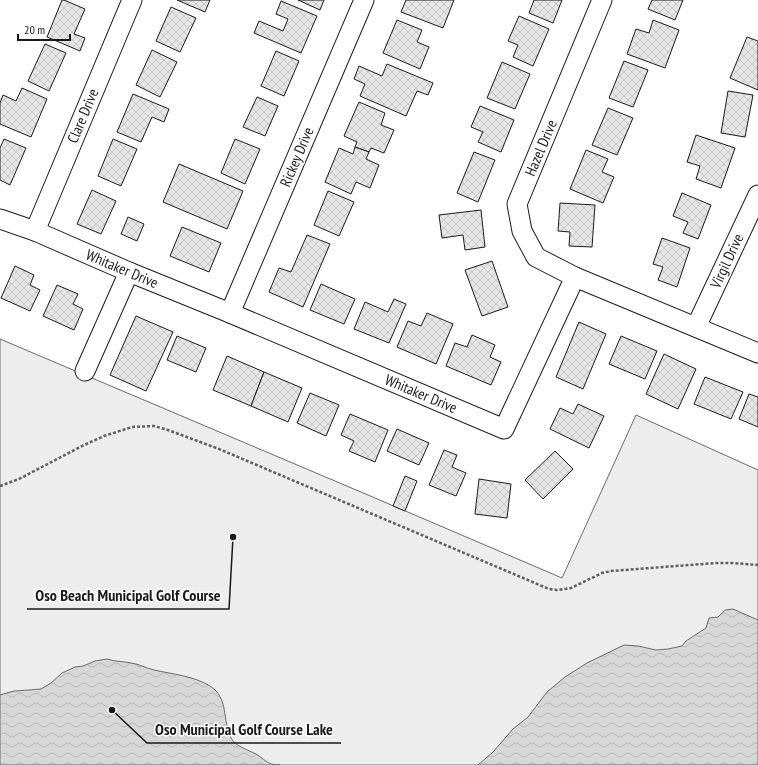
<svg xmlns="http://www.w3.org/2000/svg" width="758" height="765" font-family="'PT Sans Narrow',sans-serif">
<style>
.built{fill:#ededed;stroke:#6a6a6a}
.water{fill:url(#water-waves);stroke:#6a6a6a}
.building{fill:url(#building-cross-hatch);stroke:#1a1a1a}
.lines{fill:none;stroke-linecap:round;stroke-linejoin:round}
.minor-casing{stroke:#1a1a1a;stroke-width:21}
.path{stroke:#5f5f5f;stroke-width:2.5;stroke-dasharray:3 2;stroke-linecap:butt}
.minor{stroke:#fff;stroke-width:19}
.labels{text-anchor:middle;stroke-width:3;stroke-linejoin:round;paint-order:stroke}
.street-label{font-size:15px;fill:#1a1a1a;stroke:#fff}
.leader{fill:none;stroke:#1a1a1a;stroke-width:1.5}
.callout-dot{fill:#1a1a1a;stroke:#fff;stroke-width:1.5}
.callout-label{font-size:16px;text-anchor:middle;font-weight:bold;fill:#1a1a1a;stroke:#fff;stroke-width:3;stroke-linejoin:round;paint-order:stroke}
</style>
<defs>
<pattern id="water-waves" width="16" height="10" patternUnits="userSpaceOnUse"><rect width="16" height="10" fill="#d7d7d7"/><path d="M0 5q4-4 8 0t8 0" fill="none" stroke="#b8b8b8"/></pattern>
<pattern id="building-cross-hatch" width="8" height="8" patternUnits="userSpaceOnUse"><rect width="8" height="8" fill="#e6e6e6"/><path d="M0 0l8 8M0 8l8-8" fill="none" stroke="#c5c5c5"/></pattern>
</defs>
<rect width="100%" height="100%" fill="#fff"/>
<path class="built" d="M0 339 368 495 562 578 636 415 758 470V765H0Z"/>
<g class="water">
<path d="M733 609 758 620V765H478L493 752 513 729 528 717 547 692 565 677 587 663 624 645 638 646 656 650 668 649 682 646 686 641 706 628 709 618 718 617 725 610Z"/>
<path d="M107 659C116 662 122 661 131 663 139 664 146 668 154 670 172 674 194 676 210 686 229 698 222 720 231 738 235 746 248 750 256 754 261 757 266 762 271 764 274 765 277 764 280 765H0V695L14 691 29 690 41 689 51 683 62 673 75 667 83 666 95 661Z"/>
</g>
<g class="building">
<path d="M62 0H64L85 9 74 34 85 38 80 51 47 37Z"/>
<path d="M177 0H210L205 12Z"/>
<path d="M298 0H324L320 10Z"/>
<path d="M406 0H454L443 28 401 12Z"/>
<path d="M534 0H562L553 23 529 13Z"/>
<path d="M652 0H683L675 20 648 9Z"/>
<path d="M281 1 317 16 301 53 254 33 259 21 283 31 288 19 276 14Z"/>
<path d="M171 7 196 18 180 52 156 41Z"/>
<path d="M519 16 549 29 533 66 513 57 518 45 508 41Z"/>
<path d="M397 20 422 30 417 42 429 47 420 69 383 53Z"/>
<path d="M653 20 679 30 665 68 627 54 636 29 649 33Z"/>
<path d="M747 37 758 41V90L730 78Z"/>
<path d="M45 44 66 53 49 91 28 81Z"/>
<path d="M152 50 177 62 160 97 136 85Z"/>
<path d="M276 51 299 61 284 96 261 86Z"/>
<path d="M624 61 648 70 633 107 609 98Z"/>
<path d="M502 62 530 74 515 109 487 98Z"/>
<path d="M387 64 433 83 428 95 417 91 406 116 360 96 365 84 354 79 359 66 382 76Z"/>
<path d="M22 88 47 99 31 137 0 124V103L3 95 16 101Z"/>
<path d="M728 91 753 95 745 137 721 133Z"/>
<path d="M133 94 169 109 164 122 152 117 141 142 117 132Z"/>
<path d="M257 97 278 106 265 136 243 127Z"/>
<path d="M359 102 385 113 381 125 394 130 384 153 371 148 369 152 355 147 357 142 344 136Z"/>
<path d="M480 106 514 120 501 152 478 142 483 132 471 127Z"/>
<path d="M608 108 633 118 617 155 592 145Z"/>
<path d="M696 135 735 148 721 188 696 179 700 166 687 162Z"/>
<path d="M4 139 26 148 10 185 0 180V148Z"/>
<path d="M113 139 137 149 121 186 98 176Z"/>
<path d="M235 139 260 149 245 184 221 173Z"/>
<path d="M355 147 369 152 366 159 379 165 370 188 356 182 351 194 325 182 339 148 353 154Z"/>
<path d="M586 150 608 159 602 172 614 177 603 203 570 189Z"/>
<path d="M474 152 495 160 478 202 457 193Z"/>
<path d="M179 164 243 191 227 229 163 202Z"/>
<path d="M92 190 116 201 101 234 77 224Z"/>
<path d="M328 191 354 202 339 236 314 225Z"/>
<path d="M682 193 711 205 698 239 683 233 688 222 673 216Z"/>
<path d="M560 203 595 205 592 247 569 246 570 232 558 231Z"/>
<path d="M481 210 485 247 465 250 463 235 442 238 439 215Z"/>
<path d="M128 217 144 224 137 241 121 234Z"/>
<path d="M182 227 221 243 209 272 170 256Z"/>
<path d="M307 235 330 244 303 307 269 292 279 268 291 272Z"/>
<path d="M662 238 690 248 677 287 658 280 663 267 653 264Z"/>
<path d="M492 261 508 307 482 316 465 270Z"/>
<path d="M15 266 34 275 30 285 40 290 30 311 1 298Z"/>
<path d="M321 284 355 299 344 324 310 310Z"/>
<path d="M57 285 78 294 73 304 83 309 74 330 43 316Z"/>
<path d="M394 299 406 304 389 343 354 329 365 302 388 312Z"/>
<path d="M427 313 453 324 436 364 397 347 408 321 421 326Z"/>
<path d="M136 316 173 332 146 391 110 375Z"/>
<path d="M579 322 606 334 583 389 556 377Z"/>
<path d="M472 335 495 345 490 357 501 362 491 385 446 366 455 343 467 347Z"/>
<path d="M177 336 206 348 196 372 167 360Z"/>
<path d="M621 336 657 351 645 379 609 364Z"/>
<path d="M664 354 696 369 678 409 646 394Z"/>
<path d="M227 356 264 372 251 406 213 390Z"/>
<path d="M264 372 302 388 288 422 251 406Z"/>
<path d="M705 377 743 392 731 419 694 404Z"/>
<path d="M310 393 339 405 326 436 297 423Z"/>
<path d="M749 394 758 397V427L739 419Z"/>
<path d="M578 404 604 416 589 448 550 429 560 408 573 414Z"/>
<path d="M350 414 388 430 375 462 349 451 354 441 341 435Z"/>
<path d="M397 429 429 443 419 465 387 451Z"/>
<path d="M444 450 457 455 452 467 466 473 456 496 429 485Z"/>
<path d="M555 451 573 469 543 499 525 480Z"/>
<path d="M405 476 417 481 405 511 393 506Z"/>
<path d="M479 479 511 484 507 518 475 514Z"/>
</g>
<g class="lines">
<g class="minor-casing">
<g id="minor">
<path d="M602 0 517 204 522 231 536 257 575 277 758 353"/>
<path d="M0 219 35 231 129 272 230 313 504 429 575 277"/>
<path d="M35 231 132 0"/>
<path d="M230 313 364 0"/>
<path d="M696 327 758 195"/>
<path d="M85 371 129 272"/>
</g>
</g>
<path class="path" d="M0 486 19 479 82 446 104 436 132 427 154 426 168 430 219 449 549 589 557 590 565 589 571 588 602 573 611 571 716 563H733L758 565"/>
<use href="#minor" class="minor"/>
</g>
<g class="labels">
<g class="street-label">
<text transform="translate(83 116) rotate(-67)" y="5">Clare Drive</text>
<text transform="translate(541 148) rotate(-67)" y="5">Hazel Drive</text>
<text transform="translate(297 157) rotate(-67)" y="5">Rickey Drive</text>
<text transform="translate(727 261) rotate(-65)" y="5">Virgil Drive</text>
<text transform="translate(122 269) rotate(23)" y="5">Whitaker Drive</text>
<text transform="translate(421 394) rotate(23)" y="5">Whitaker Drive</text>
</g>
</g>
<path class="leader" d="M233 537L229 609H27M112 710L147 743H341"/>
<g class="callout-dot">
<circle cx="233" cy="537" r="4"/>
<circle cx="112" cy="710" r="4"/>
</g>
<g class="callout-label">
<text x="128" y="601">Oso Beach Municipal Golf Course</text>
<text x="244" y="735">Oso Municipal Golf Course Lake</text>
</g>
<path d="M18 34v6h52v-6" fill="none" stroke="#1a1a1a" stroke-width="2"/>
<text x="24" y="34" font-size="12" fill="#1a1a1a" stroke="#ffffff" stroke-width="3" paint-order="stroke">20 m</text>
</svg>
